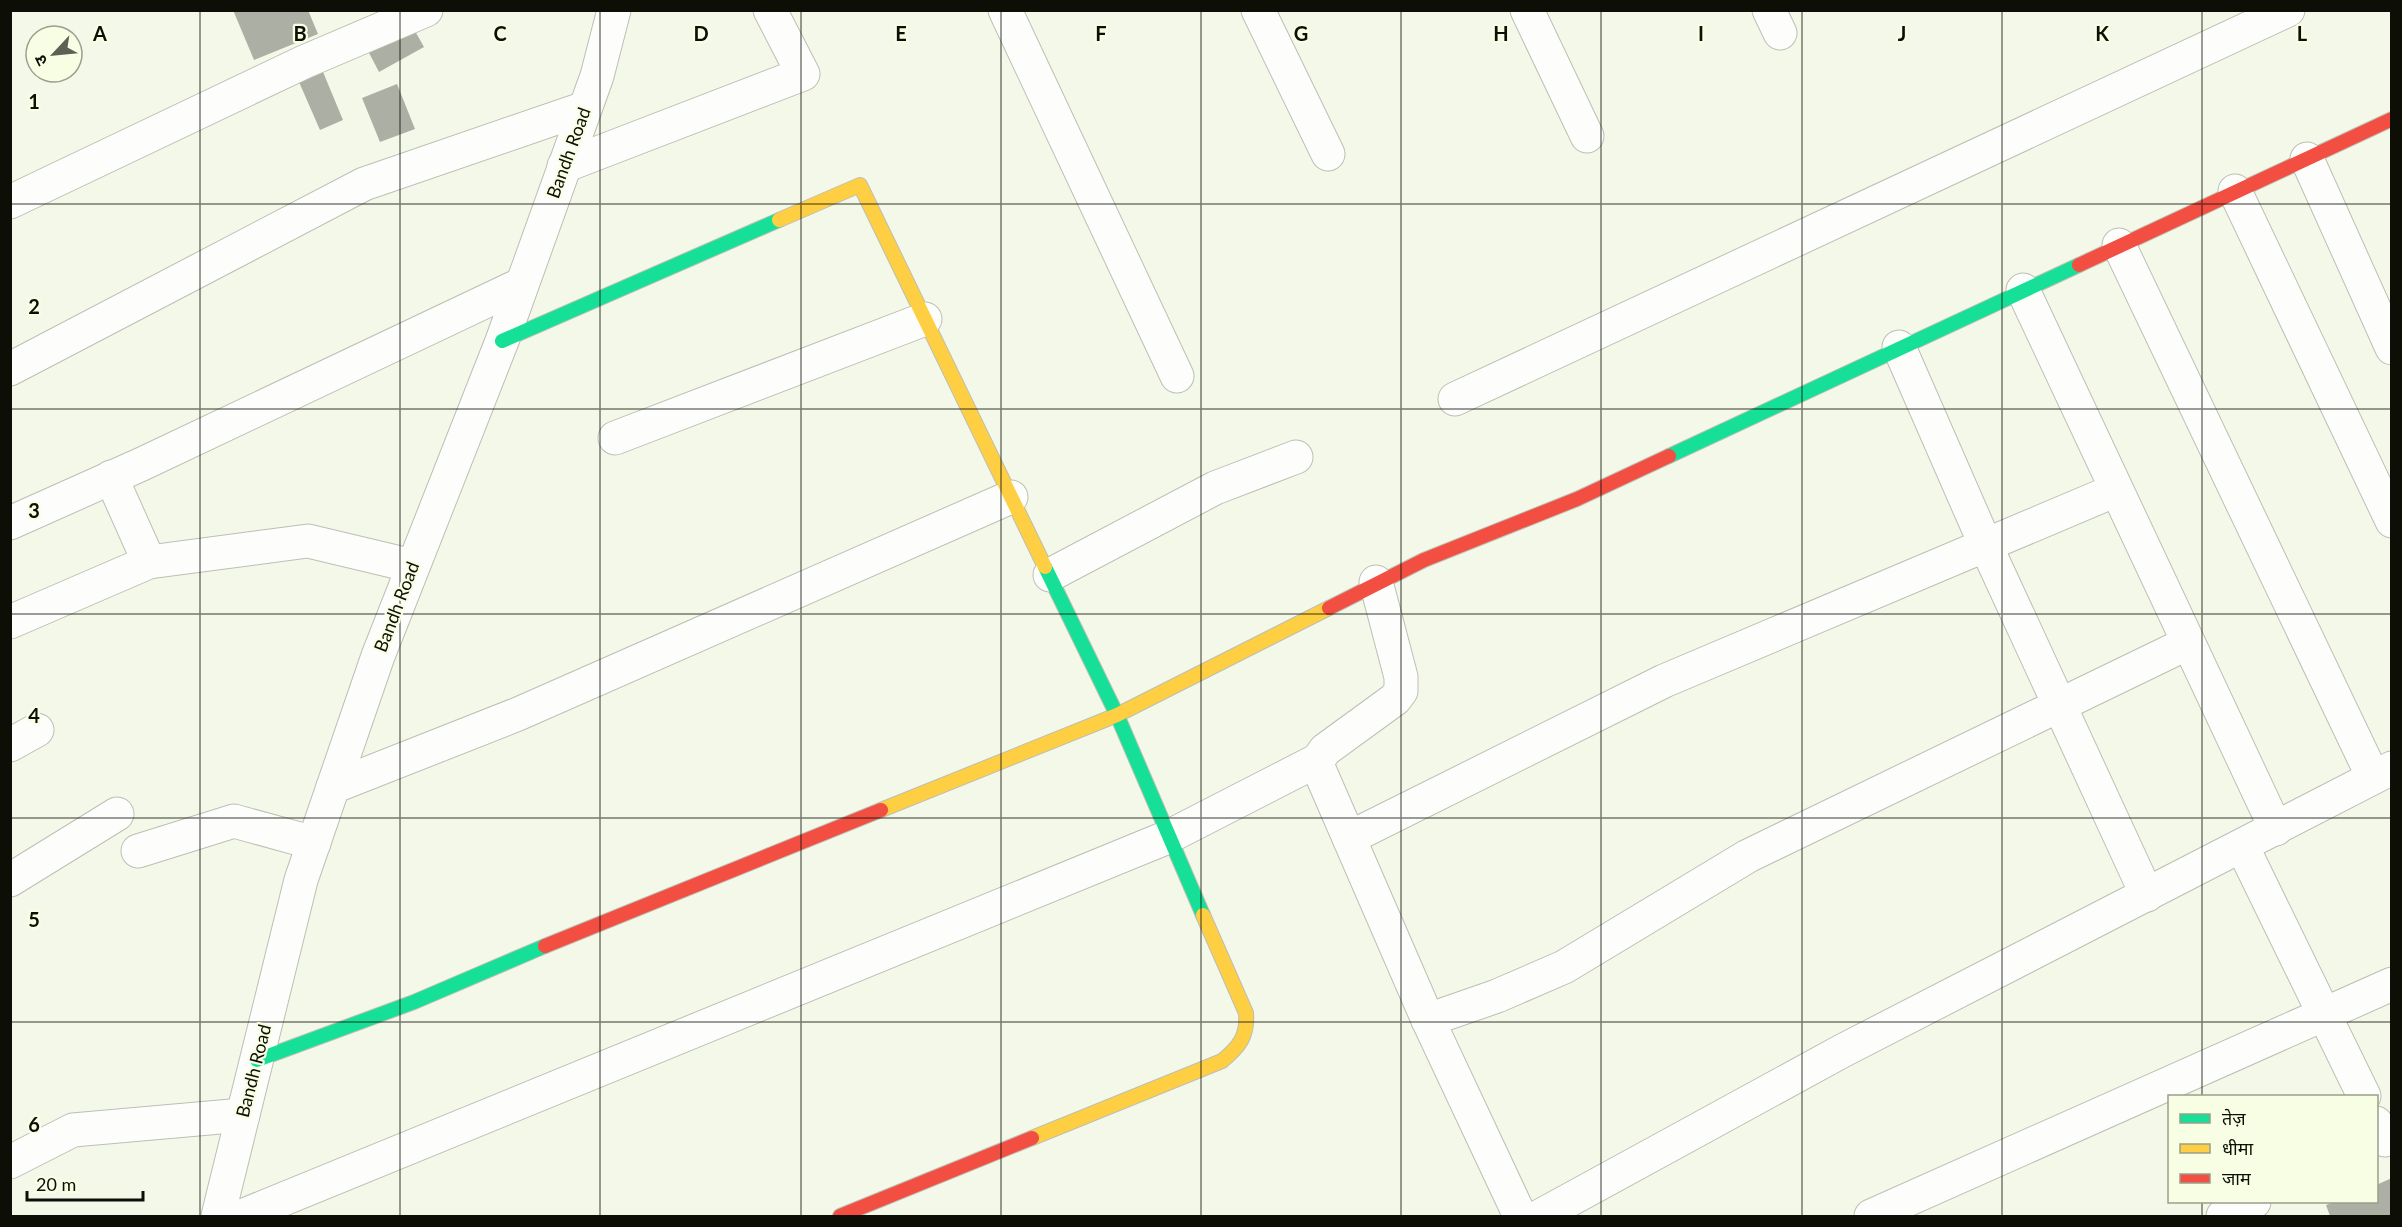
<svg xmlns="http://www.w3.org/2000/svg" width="2402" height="1227" font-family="Lato,'Noto Sans Devanagari',sans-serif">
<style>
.building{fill:#acafa4}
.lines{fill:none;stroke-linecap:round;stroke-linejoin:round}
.street-casing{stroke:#bcbfb4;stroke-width:35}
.fast-casing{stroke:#bcbfb4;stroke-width:16}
.slow-casing{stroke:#bcbfb4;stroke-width:16}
.jam-casing{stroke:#bcbfb4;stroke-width:16}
.street{stroke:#fdfefc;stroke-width:33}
.fast{stroke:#16e098;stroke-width:14}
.slow{stroke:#ffcf43;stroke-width:14}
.jam{stroke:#f24e42;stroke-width:14}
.grid{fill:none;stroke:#0d0e06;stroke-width:1.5;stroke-opacity:0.55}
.labels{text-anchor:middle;stroke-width:4.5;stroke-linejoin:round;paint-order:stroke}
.street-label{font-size:18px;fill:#0d0e06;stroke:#f8fee3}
.grid-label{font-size:20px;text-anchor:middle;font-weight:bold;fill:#0d0e06;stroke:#f8fee3;stroke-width:4.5;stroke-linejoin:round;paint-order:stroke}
</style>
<rect width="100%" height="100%" fill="#f4f8e9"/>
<g class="building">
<path d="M233 10H308L318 34 254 60Z"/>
<path d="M411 24 424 47 379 72 367 49Z"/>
<path d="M323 72 343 120 320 130 299 82Z"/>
<path d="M397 84 415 129 380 142 362 98Z"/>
<path d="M2392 1178V1216H2330L2326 1205 2335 1202H2376V1185Z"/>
</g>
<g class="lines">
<g class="street-casing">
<g id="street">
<path d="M1005 10 1177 376"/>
<path d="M1258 10 1328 154"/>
<path d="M1527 10 1587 136"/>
<path d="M1769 10 1780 33"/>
<path d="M2307 159 2392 348"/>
<path d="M564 166 803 74 770 10"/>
<path d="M2235 191 2392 521"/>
<path d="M10 202 304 62 426 10"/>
<path d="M2119 245 2373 777"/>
<path d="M2023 290 2276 829"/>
<path d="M1899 347 1986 546 2147 895"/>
<path d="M10 369 364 184 585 108"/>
<path d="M1455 399 2288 10"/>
<path d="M615 438 925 319"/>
<path d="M111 477 149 562"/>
<path d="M10 523 142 464 522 284"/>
<path d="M1050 575 1215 488 1296 457"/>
<path d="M1376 582 1401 677V691L1395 699 1325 750 1318 760 1319 769 1428 1020 1520 1216"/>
<path d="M10 622 149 562 308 541 413 566"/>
<path d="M10 745 37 730"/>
<path d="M333 787 518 714 1011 497"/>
<path d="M1349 838 1664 681 2116 490"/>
<path d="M2242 846 2364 1096"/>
<path d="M138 851 234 821 314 843"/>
<path d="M10 880 117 814"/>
<path d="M1428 1020 1497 996 1564 967 1748 856 2188 643"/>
<path d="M2376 1123 2385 1140"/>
<path d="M10 1162 73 1130 243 1115"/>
<path d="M218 1216 301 880 378 656 502 341 597 76 614 10"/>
<path d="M242 1216 1168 837 1318 760"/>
<path d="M1540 1216 1842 1051 2392 768"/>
<path d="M1871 1216 2392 984"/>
<path d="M2223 1216 2254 1202"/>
</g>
</g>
<g class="fast-casing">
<g id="fast">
<path d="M502 341 779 220"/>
<path d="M1669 456 2079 265"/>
<path d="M1045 567 1117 715 1203 915"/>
<path d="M257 1060 414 1002 545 946"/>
</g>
</g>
<g class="slow-casing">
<g id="slow">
<path d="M779 220 860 185 1045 567"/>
<path d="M881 810 1117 715 1329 608"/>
<path d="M1032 1138 1222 1061C1239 1047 1248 1036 1246 1013L1203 915"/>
</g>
</g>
<g class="jam-casing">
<g id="jam">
<path d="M2079 265 2392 119"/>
<path d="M1329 608 1424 560 1577 499 1669 456"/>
<path d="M545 946 881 810"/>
<path d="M840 1216 1032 1138"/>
</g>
</g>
<use href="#street" class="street"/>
<use href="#fast" class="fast"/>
<use href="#slow" class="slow"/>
<use href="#jam" class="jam"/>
</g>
<path class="grid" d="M200 10V1216M400 10V1216M600 10V1216M801 10V1216M1001 10V1216M1201 10V1216M1401 10V1216M1601 10V1216M1802 10V1216M2002 10V1216M2202 10V1096M10 204H2392M10 409H2392M10 614H2392M10 818H2392M10 1022H2392M2202 1202V1216"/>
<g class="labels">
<g class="street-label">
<text transform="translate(569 153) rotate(-70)" y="6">Bandh Road</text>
<text transform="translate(397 607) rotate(-69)" y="6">Bandh Road</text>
<text transform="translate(254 1071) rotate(-76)" y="6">Bandh Road</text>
</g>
</g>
<g class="grid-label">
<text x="100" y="41">A</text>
<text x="300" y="41">B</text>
<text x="500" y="41">C</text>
<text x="701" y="41">D</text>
<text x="901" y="41">E</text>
<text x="1101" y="41">F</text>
<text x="1301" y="41">G</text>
<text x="1501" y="41">H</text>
<text x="1701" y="41">I</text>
<text x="1902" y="41">J</text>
<text x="2102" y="41">K</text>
<text x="2302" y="41">L</text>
<text x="34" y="109">1</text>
<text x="34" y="314">2</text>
<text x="34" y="518">3</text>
<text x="34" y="723">4</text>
<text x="34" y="927">5</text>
<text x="34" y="1132">6</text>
</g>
<rect width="2402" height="1227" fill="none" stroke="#0d0e06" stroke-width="24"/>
<rect x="2168" y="1095" width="210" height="108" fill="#f8fee3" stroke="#9a9e8b" stroke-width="1.5"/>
<rect x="2180" y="1114" width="30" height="9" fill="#16e098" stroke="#9a9e8b" stroke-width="1.5"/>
<text x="2222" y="1125" font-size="18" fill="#0d0e06">तेज़</text>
<rect x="2180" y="1144" width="30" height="9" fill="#ffcf43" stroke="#9a9e8b" stroke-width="1.5"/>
<text x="2222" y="1155" font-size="18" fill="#0d0e06">धीमा</text>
<rect x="2180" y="1174" width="30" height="9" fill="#f24e42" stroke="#9a9e8b" stroke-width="1.5"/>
<text x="2222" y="1185" font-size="18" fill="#0d0e06">जाम</text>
<g transform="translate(54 54) rotate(244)"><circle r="28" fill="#f8fee3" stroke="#9a9e8b" stroke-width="1.5"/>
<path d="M0-4.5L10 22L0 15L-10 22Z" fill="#5e6055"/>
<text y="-9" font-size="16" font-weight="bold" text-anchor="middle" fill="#0d0e06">उ</text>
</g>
<path d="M27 1191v9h116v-9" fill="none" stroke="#0d0e06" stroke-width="3"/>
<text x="36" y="1191" font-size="18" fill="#0d0e06" stroke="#f8fee3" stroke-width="4.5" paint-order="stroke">20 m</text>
</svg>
